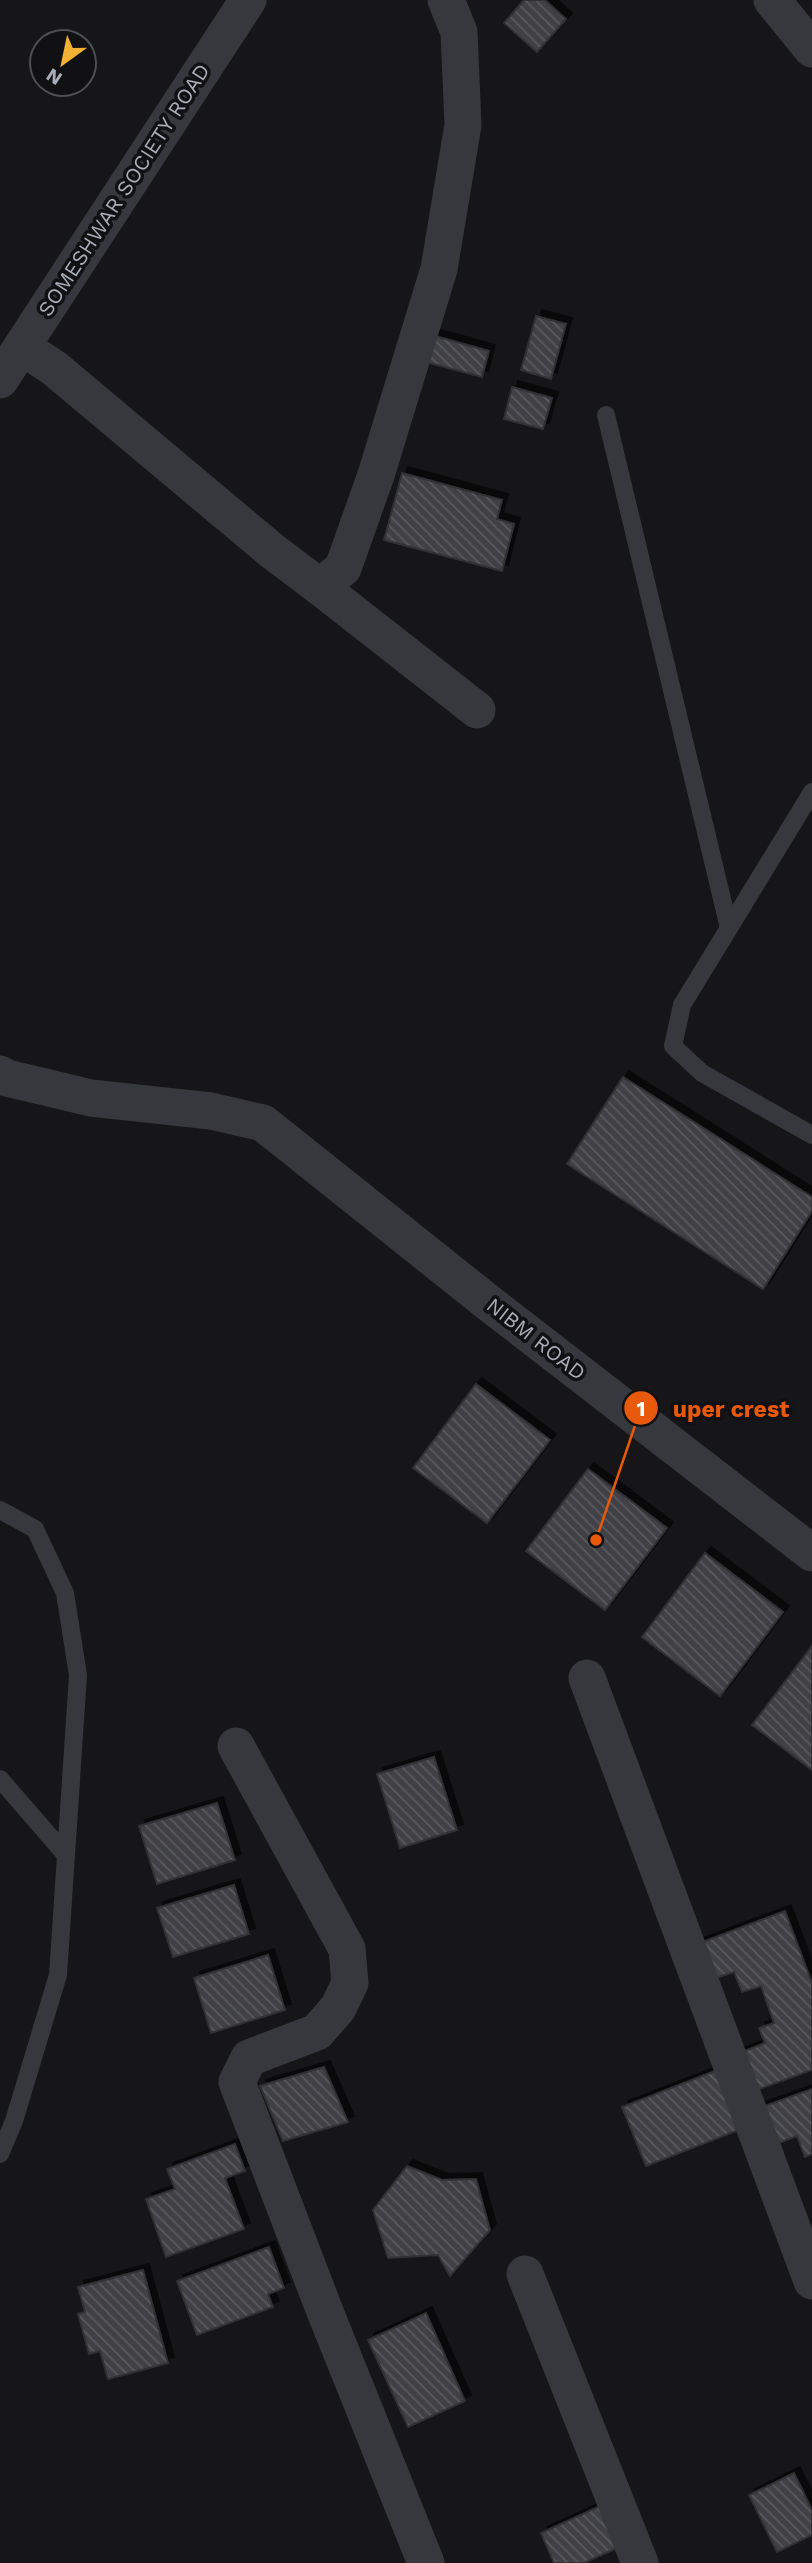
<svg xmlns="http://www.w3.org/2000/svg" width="812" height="2563" font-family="'Work Sans',sans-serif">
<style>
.building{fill:url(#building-back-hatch);stroke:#303034;stroke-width:2;filter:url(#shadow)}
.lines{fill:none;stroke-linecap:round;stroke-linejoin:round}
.lane{stroke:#37383d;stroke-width:18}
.street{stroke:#37383d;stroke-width:37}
.labels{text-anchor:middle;stroke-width:7;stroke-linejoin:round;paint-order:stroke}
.street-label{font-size:21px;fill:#a8adb8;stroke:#111113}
.leader{fill:none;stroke:#e8590c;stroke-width:2.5}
.callout-dot{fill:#e8590c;stroke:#111113;stroke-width:2.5}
.mark-label{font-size:21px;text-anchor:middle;font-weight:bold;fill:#fff}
.callout-label{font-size:23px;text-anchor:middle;font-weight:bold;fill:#e8590c;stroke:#111113;stroke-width:7;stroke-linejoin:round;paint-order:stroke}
</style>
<defs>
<pattern id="building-back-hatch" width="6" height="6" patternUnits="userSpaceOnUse" patternTransform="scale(1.75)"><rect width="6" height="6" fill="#404145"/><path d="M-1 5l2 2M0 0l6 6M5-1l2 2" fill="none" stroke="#595a5e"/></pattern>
<filter id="shadow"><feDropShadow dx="6" dy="-6" stdDeviation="0" flood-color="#0009"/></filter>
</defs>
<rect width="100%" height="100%" fill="#161618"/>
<g class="building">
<path d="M524 0H545L566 19 537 52 504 23Z"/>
<path d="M536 316 566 324 551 379 521 370Z"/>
<path d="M428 334 489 351 482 377 422 361Z"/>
<path d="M512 387 552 398 543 429 504 419Z"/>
<path d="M402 473 502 500 497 519 514 524 502 571 384 540Z"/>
<path d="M623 1077 812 1197V1211L763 1289 567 1164Z"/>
<path d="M476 1384 550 1440 487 1523 413 1468Z"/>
<path d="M588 1469 667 1528 605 1610 526 1551Z"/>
<path d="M705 1553 783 1612 720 1696 642 1637Z"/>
<path d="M812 1646V1770L752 1725Z"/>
<path d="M434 1757 457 1830 400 1848 377 1774Z"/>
<path d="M217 1803 235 1860 157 1884 139 1826Z"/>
<path d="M234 1885 249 1934 173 1957 157 1908Z"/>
<path d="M785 1911 812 1983V2070L751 2092 737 2054 765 2043 759 2028 774 2023 761 1986 742 1992 734 1972 710 1980 697 1944Z"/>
<path d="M268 1955 285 2010 211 2033 194 1978Z"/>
<path d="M324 2067 348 2122 283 2141 260 2086Z"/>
<path d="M720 2069 744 2128 646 2166 622 2107Z"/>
<path d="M812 2089V2154L805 2157 797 2136 773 2145 759 2108Z"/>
<path d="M235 2144 245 2171 225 2178 244 2229 166 2257 146 2199 175 2189 167 2169Z"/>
<path d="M407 2166 442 2180 476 2179 490 2230 450 2276 438 2255 388 2258 373 2210Z"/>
<path d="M269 2247 284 2288 268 2294 273 2307 197 2335 177 2281Z"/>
<path d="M143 2270 168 2363 108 2379 100 2351 89 2354 78 2314 85 2312 78 2287Z"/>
<path d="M426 2313 465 2401 408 2427 368 2340Z"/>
<path d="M794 2473 812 2510V2535L777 2552 749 2495Z"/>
<path d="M600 2506 619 2547 584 2563H554L541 2533Z"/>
</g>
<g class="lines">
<g class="lane">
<path d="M606 415 729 928"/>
<path d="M812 792 682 1005 673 1046 702 1073 812 1135"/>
<path d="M0 1510 35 1529 65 1593 78 1675 58 1975 14 2121 0 2154"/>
<path d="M0 1779 66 1855"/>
</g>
<g class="street">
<path d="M772 0 812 49"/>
<path d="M22 347 54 368 271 550 320 587 343 568 376 475 439 269 463 125 459 32 446 0"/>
<path d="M0 380 248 0"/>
<path d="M320 587 477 710"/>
<path d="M0 1074 7 1078 91 1098 211 1111 263 1123 490 1304 812 1553"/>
<path d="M587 1678 812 2281"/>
<path d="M236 1746 347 1949 350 1983 338 2008 317 2032 249 2058 237 2082 324 2309 426 2563"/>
<path d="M525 2274 640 2563"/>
</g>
</g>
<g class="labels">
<g class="street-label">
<text transform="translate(124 190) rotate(-57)" y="7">SOMESHWAR SOCIETY ROAD</text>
<text transform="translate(536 1339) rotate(38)" y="7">NIBM ROAD</text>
</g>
</g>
<path class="leader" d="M596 1540L641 1408"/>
<g class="callout-dot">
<circle cx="596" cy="1540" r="7"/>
<circle cx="641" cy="1408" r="18"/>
</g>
<g class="mark-label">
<text x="641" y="1416">1</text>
</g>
<g class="callout-label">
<text x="731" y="1417">uper crest</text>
</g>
<g transform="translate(63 63) rotate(213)"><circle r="33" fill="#111113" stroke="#4d4f55" stroke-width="2"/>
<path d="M0-5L12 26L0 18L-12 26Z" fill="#f2b134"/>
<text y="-10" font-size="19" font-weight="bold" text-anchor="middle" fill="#a8adb8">N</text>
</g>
</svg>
